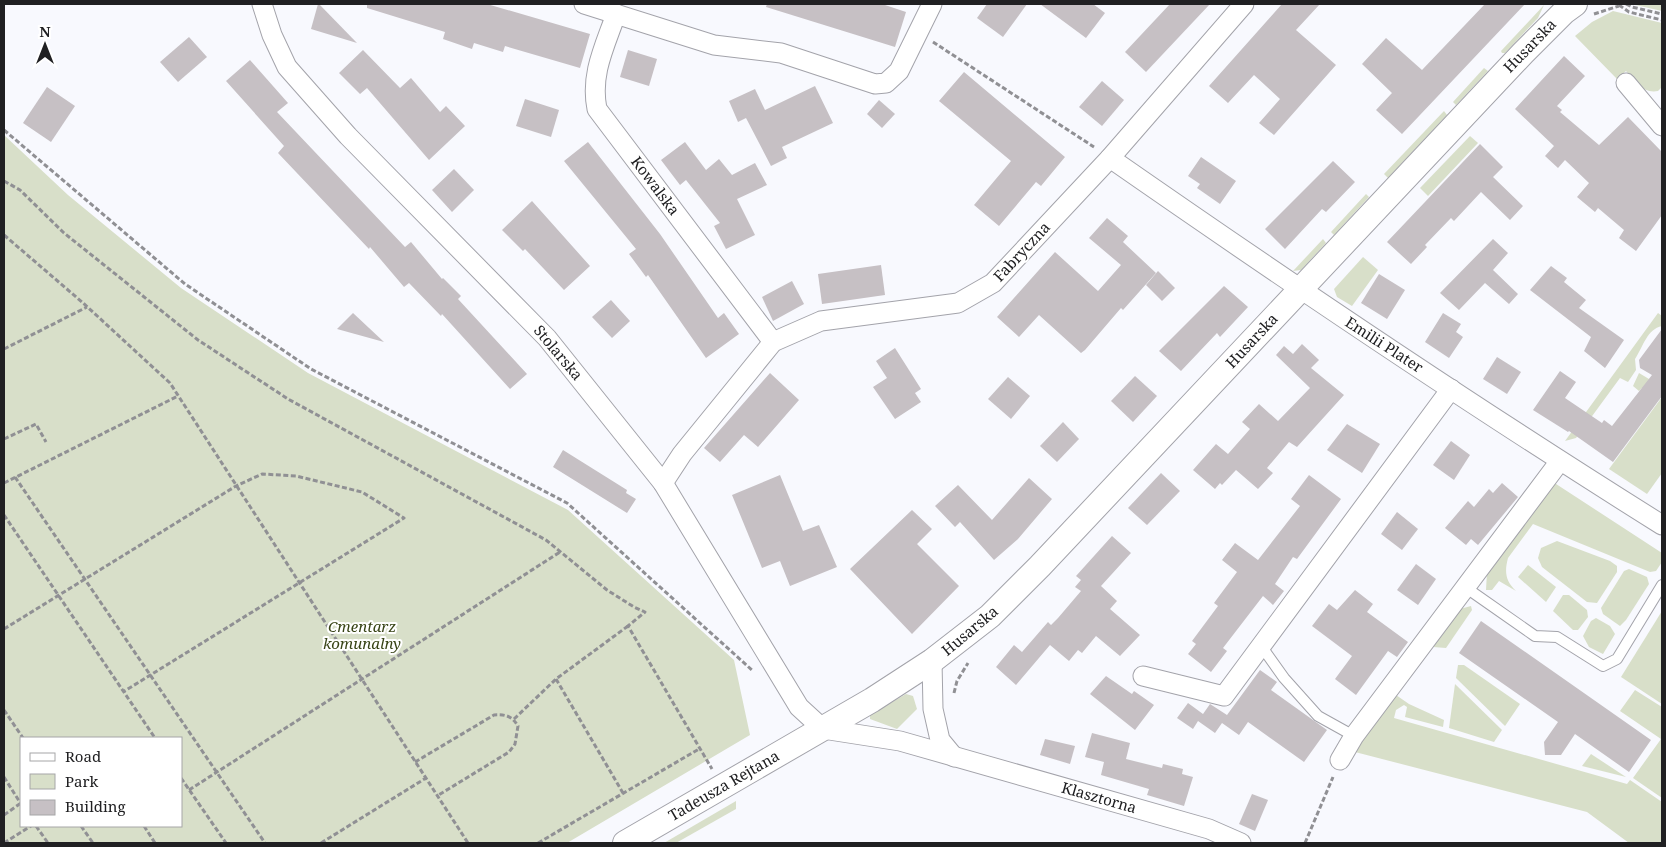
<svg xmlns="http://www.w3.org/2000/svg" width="1666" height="847" font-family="'Noto Serif',serif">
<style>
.green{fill:#d8dfc9;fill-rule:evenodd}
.building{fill:#c6c0c4}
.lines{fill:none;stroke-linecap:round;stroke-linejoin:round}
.service-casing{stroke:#a3a3aa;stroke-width:12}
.minor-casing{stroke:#a3a3aa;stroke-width:21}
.tertiary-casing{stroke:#a3a3aa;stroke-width:26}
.path{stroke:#909094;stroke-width:3;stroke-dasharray:5 2.5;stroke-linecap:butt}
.service{stroke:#fff;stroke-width:10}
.minor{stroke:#fff;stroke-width:19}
.tertiary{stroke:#fff;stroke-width:24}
.labels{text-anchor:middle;stroke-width:4;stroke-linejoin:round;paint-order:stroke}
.street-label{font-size:15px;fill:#202022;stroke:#fff}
.park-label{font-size:15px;font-style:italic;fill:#374315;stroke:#fff}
</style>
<rect width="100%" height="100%" fill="#f8f9fe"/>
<g class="green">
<path d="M1631 4H1662V11Z"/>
<path d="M1544 5 1538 18 1505 53H1502L1501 51Z"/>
<path d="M1613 11 1662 23V87L1658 91C1643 94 1635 81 1626 71L1617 79 1575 36 1592 22Z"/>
<path d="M1484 68 1488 71 1456 105 1453 102Z"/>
<path d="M1444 111 1447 115 1388 178 1384 174Z"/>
<path d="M4 135 68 195 181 288 308 373 568 510 734 660 750 735 567 843H4ZM181 738V826H21V738Z"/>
<path d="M1470 136 1478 143 1428 196 1420 188Z"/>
<path d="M1366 194 1369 197 1334 235 1331 232Z"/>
<path d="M1323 239 1326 243 1301 270 1293 271Z"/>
<path d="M1363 257 1378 270 1352 306 1337 297 1334 289Z"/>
<path d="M1658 313 1662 316V326C1647 329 1643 347 1635 359L1636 370 1628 382 1620 378 1576 438 1565 441Z"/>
<path d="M1639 373 1659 385 1662 381V395L1659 400 1642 388 1639 391 1633 386Z"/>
<path d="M1662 397V473L1647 494 1609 469Z"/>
<path d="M1553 482 1662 553V562L1656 571 1650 572 1533 524 1508 558C1504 573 1506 581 1516 591L1499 581 1492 590H1486L1487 572Z"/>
<path d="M1557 541 1610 561 1617 566V572L1597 603 1587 602 1542 567 1538 558 1541 548Z"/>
<path d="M1528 565 1556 587 1546 602 1518 577Z"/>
<path d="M1629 569 1647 577 1649 584 1626 620 1620 626 1603 614 1601 608 1624 571Z"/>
<path d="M1563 595H1569L1587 610 1588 617 1578 630H1573L1553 611Z"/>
<path d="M1471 606 1472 610 1446 648 1433 647 1460 609Z"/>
<path d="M1662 611V704L1621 677Z"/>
<path d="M1596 618 1610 626 1615 634 1603 654 1589 647 1583 636 1591 621Z"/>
<path d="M1458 665H1464L1520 704 1505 726 1456 678Z"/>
<path d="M1455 684 1502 730 1494 742 1449 728Z"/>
<path d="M1635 690 1662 707V798L1633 778 1661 739 1620 711Z"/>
<path d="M906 694 913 696 917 709 897 729 870 719V715Z"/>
<path d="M1396 695 1409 704 1444 720 1443 727 1405 717 1407 707 1404 705 1396 710 1394 718 1627 784 1630 780 1662 802V843H1629L1587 812 1355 752 1364 737Z"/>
<path d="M1591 754 1626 777 1582 766Z"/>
<path d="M736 801V809L676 843H664Z"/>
</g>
<g class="building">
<path d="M318 4H319L357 43 311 29Z"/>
<path d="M367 4H487L590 34 580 68 505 46 503 52 474 43 472 49 443 39 445 32 367 8Z"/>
<path d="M767 4H882L906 12 895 47 766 7Z"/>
<path d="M987 4H1027L1003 37 977 18Z"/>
<path d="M1040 4H1093L1105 13 1086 38Z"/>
<path d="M1170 4H1210L1146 72 1125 52Z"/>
<path d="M1282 4H1320L1296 30 1336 65 1274 135 1259 123 1280 99 1254 75 1228 103 1209 86Z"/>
<path d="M1485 4H1525L1402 134 1376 110 1392 93 1362 64 1386 38 1422 70Z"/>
<path d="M189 37 207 57 178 82 160 62Z"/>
<path d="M363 50 400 88 411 78 440 112 446 106 465 126 429 160 367 88 360 94 339 73Z"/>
<path d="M628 50 657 59 649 86 620 77Z"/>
<path d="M1564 56 1585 76 1557 106 1562 110 1560 112 1599 145 1628 117 1662 152V215L1636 251 1619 238 1624 230 1598 208 1595 212 1577 197 1589 183 1565 160 1558 168 1545 156 1554 146 1515 109Z"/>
<path d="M250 60 288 103 277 112 405 247 411 242 442 279 443 278 461 296 458 299 527 374 510 389 442 314 441 316 409 283 404 287 370 247 369 249 278 153 284 146 226 81Z"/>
<path d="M964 72 1065 157 1041 186 1036 182 999 226 974 205 1011 161 939 101Z"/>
<path d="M1102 81 1124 100 1102 126 1079 107Z"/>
<path d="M815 86 833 123 782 147 787 158 771 166 746 118 738 122 729 101 755 89 765 110Z"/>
<path d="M47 87 75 106 51 142 23 123Z"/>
<path d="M525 99 559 110 551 137 516 126Z"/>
<path d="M879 100 895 114 882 128 867 114Z"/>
<path d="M588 142 660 234 718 318 724 313 739 334 706 358 648 275 646 277 629 254 636 249 564 161Z"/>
<path d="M685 142 706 170 719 159 732 175 755 163 767 185 737 199 755 235 726 249 714 226 720 223 686 180 680 185 661 160Z"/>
<path d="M1480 144 1503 167 1493 177 1523 206 1510 220 1481 192 1454 221 1451 218 1425 245 1427 247 1411 264 1387 242Z"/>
<path d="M1201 157 1236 181 1220 204 1197 188 1200 184 1188 176Z"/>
<path d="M1333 161 1355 182 1326 212 1322 209 1285 249 1265 229Z"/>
<path d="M454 169 474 190 452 212 432 190Z"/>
<path d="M532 201 590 266 564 290 525 249 523 251 502 230Z"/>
<path d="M1107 218 1128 236 1123 242 1156 273 1123 310 1121 308 1085 350 1081 353 1039 315 1019 337 997 317 1055 252 1098 291 1121 265 1089 238Z"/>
<path d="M1493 239 1508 253 1493 270 1518 294 1509 304 1485 283 1459 310 1440 293Z"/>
<path d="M881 265 885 295 822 304 818 274Z"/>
<path d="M1551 266 1567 278 1564 282 1586 300 1579 308 1624 340 1605 368 1584 351 1591 337 1530 290Z"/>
<path d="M1158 271 1175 288 1162 301 1146 285Z"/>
<path d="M1379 274 1405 290 1387 319 1361 303Z"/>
<path d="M792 281 804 304 773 321 762 297Z"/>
<path d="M1224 286 1248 307 1220 337 1217 333 1181 371 1159 351Z"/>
<path d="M611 300 630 321 612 338 592 317Z"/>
<path d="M353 313 384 342 337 329Z"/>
<path d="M1443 313 1461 324 1456 332 1463 337 1449 358 1425 342Z"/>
<path d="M1662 329V396L1613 462 1569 431 1568 432 1533 410 1560 371 1576 382 1565 398 1602 423 1604 420 1612 426 1652 375 1640 368 1639 360Z"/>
<path d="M1302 344 1319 360 1311 368 1344 395 1297 447 1289 442 1267 468 1273 473 1258 489 1236 470 1222 485 1220 483 1215 489 1193 470 1216 444 1228 454 1250 429 1242 422 1259 404 1278 421 1310 388 1276 355 1284 346 1293 354Z"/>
<path d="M895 348 921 389 915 393 921 402 895 419 873 387 887 378 876 361Z"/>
<path d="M1497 357 1521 372 1507 394 1483 379Z"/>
<path d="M770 373 799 400 758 447 744 435 720 462 704 448Z"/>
<path d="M1135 376 1157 396 1133 422 1111 401Z"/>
<path d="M1008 377 1030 396 1011 419 988 399Z"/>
<path d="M1063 422 1079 439 1057 462 1040 446Z"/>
<path d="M1347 424 1380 444 1362 473 1327 450Z"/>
<path d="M1451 441 1470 455 1454 480 1433 465Z"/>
<path d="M563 450 627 490 626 493 636 499 627 513 553 467Z"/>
<path d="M1161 473 1180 491 1147 525 1128 508Z"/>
<path d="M780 475 803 531 819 525 837 567 790 586 780 561 762 568 732 495Z"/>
<path d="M1309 475 1341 499 1297 559 1293 557 1275 584 1284 591 1273 605 1263 596 1223 648 1227 651 1211 672 1188 654 1196 644 1192 641 1218 606 1214 603 1237 572 1222 560 1235 543 1258 560 1300 506 1291 499Z"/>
<path d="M1029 478 1052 499 1018 539 994 560 960 522 955 527 935 506 958 485 992 520Z"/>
<path d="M1502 483 1518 497 1478 545 1471 539 1466 545 1445 528 1468 501 1474 507 1489 489 1493 493Z"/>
<path d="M912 510 932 529 917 544 959 586 912 634 850 569Z"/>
<path d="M1397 512 1418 529 1402 550 1381 534Z"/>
<path d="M1112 536 1131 553 1101 586 1117 601 1110 609 1140 635 1120 656 1096 636 1082 653 1078 650 1069 661 1050 645 1016 685 996 667 1014 645 1022 652 1048 622 1051 625 1058 618 1081 591 1075 587 1081 580 1076 576Z"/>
<path d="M1416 564 1436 579 1418 605 1397 590Z"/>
<path d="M1355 590 1373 604 1367 612 1408 642 1397 657 1388 651 1356 695 1335 679 1352 656 1312 626 1329 604 1337 610Z"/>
<path d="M1481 621 1651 740 1629 772 1575 734 1561 755H1545L1544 742 1558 722 1459 653Z"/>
<path d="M1260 670 1277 682 1271 690 1327 730 1304 762 1248 722 1239 735 1222 723 1215 733 1198 721 1193 729 1177 718 1188 703 1203 714 1210 704 1227 715Z"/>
<path d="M1106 676 1132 694 1134 691 1154 705 1135 730 1090 694Z"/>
<path d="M1092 733 1130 743 1126 759 1162 768 1163 764 1183 769 1182 774 1193 777 1184 806 1147 795 1149 789 1101 775 1104 762 1085 757Z"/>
<path d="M1045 739 1075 746 1070 764 1040 755Z"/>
<path d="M1252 794 1268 800 1255 831 1239 824Z"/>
</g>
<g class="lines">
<g class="service-casing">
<g id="service">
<path d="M1465 587 1535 636 1557 637 1603 666 1617 659 1662 585"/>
<path d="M1262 647 1284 678 1318 716 1354 736"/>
</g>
</g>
<g class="minor-casing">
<g id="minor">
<path d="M262 4 272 35 287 67 348 136 547 338 663 483 799 707 823 729 900 741 1209 829 1241 843"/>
<path d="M584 4 714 45 781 53 875 84 886 83 899 71 932 4"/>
<path d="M616 14C605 46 590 74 597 109L773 342"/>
<path d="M1626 83 1662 126"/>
<path d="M1110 158C1291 284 1475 408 1662 525"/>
<path d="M663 483 682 454 773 342 821 321 958 303 993 283 1110 158 1244 4"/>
<path d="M932 661 933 709 940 740 954 757"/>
<path d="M1143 676 1224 696 1451 389"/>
<path d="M1340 760 1354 736 1560 461"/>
</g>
</g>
<g class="tertiary-casing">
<path id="tertiary" d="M625 843 872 700 932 661 990 616 1040 566 1523 53 1564 12 1575 4"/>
</g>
<g class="path">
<path d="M1626 4 1632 7 1662 14"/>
<path d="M1619 5 1629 12 1662 20"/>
<path d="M1594 14 1619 6"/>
<path d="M933 42 1094 147"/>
<path d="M4 130 185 284 311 369 567 503 753 671"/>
<path d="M4 181 20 190 64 233 198 340 288 399 546 540 607 590 634 607 645 612 628 626 712 769"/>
<path d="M4 235 82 302 170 383 468 843"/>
<path d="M4 349 87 307"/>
<path d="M4 439 36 424 46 442"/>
<path d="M15 477 265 843"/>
<path d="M4 483 178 396"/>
<path d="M4 515 155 738"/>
<path d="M4 629 236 486 262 474 296 476 362 492 404 518 123 692"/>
<path d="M556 679 623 793"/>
<path d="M954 693 957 681 968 663"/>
<path d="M4 710 23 738"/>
<path d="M514 719 556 679 628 626"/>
<path d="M415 762 494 715C505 714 512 716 518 726L515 744 509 752 437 796"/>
<path d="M4 777 21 804"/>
<path d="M181 778 226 843"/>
<path d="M189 790 560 552"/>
<path d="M4 815 21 803"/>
<path d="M36 826 48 843"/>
<path d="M81 826 93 843"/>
<path d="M144 826 155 843"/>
<path d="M4 843 31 826"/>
<path d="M321 843 426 778"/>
<path d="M538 843 699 749"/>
<path d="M1305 843 1333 777"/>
</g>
<use href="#service" class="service"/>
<use href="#minor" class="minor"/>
<use href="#tertiary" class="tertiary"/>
</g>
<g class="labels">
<g class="street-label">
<text transform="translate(1530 46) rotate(-46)" y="5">Husarska</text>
<text transform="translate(655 186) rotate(53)" y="5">Kowalska</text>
<text transform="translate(1022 252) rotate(-47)" y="5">Fabryczna</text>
<text transform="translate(1252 341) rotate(-47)" y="5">Husarska</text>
<text transform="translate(1384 345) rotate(33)" y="5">Emilii Plater</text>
<text transform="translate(558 353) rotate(50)" y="5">Stolarska</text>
<text transform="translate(970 631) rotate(-40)" y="5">Husarska</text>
<text transform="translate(724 786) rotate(-30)" y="5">Tadeusza Rejtana</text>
<text transform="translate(1099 798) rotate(16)" y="5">Klasztorna</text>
</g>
<g class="park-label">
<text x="362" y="632">Cmentarz<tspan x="362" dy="17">komunalny</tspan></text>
</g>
</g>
<rect width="1666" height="847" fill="none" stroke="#202022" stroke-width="10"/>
<rect x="20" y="737" width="162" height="90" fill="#ffffff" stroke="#a6a6a7"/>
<rect x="30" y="753" width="25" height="8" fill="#ffffff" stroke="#a6a6a7"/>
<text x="65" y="762" font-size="15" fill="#202022">Road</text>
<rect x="30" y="774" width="25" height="15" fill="#d8dfc9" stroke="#a6a6a7"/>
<text x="65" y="787" font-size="15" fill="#202022">Park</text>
<rect x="30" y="800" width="25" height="15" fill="#c6c0c4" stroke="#a6a6a7"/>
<text x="65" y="812" font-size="15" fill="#202022">Building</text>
<g transform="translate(45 45)" stroke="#ffffff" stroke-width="4" paint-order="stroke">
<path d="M0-4L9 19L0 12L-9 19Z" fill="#202022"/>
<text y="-8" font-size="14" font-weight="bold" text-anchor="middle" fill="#202022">N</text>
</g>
</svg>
